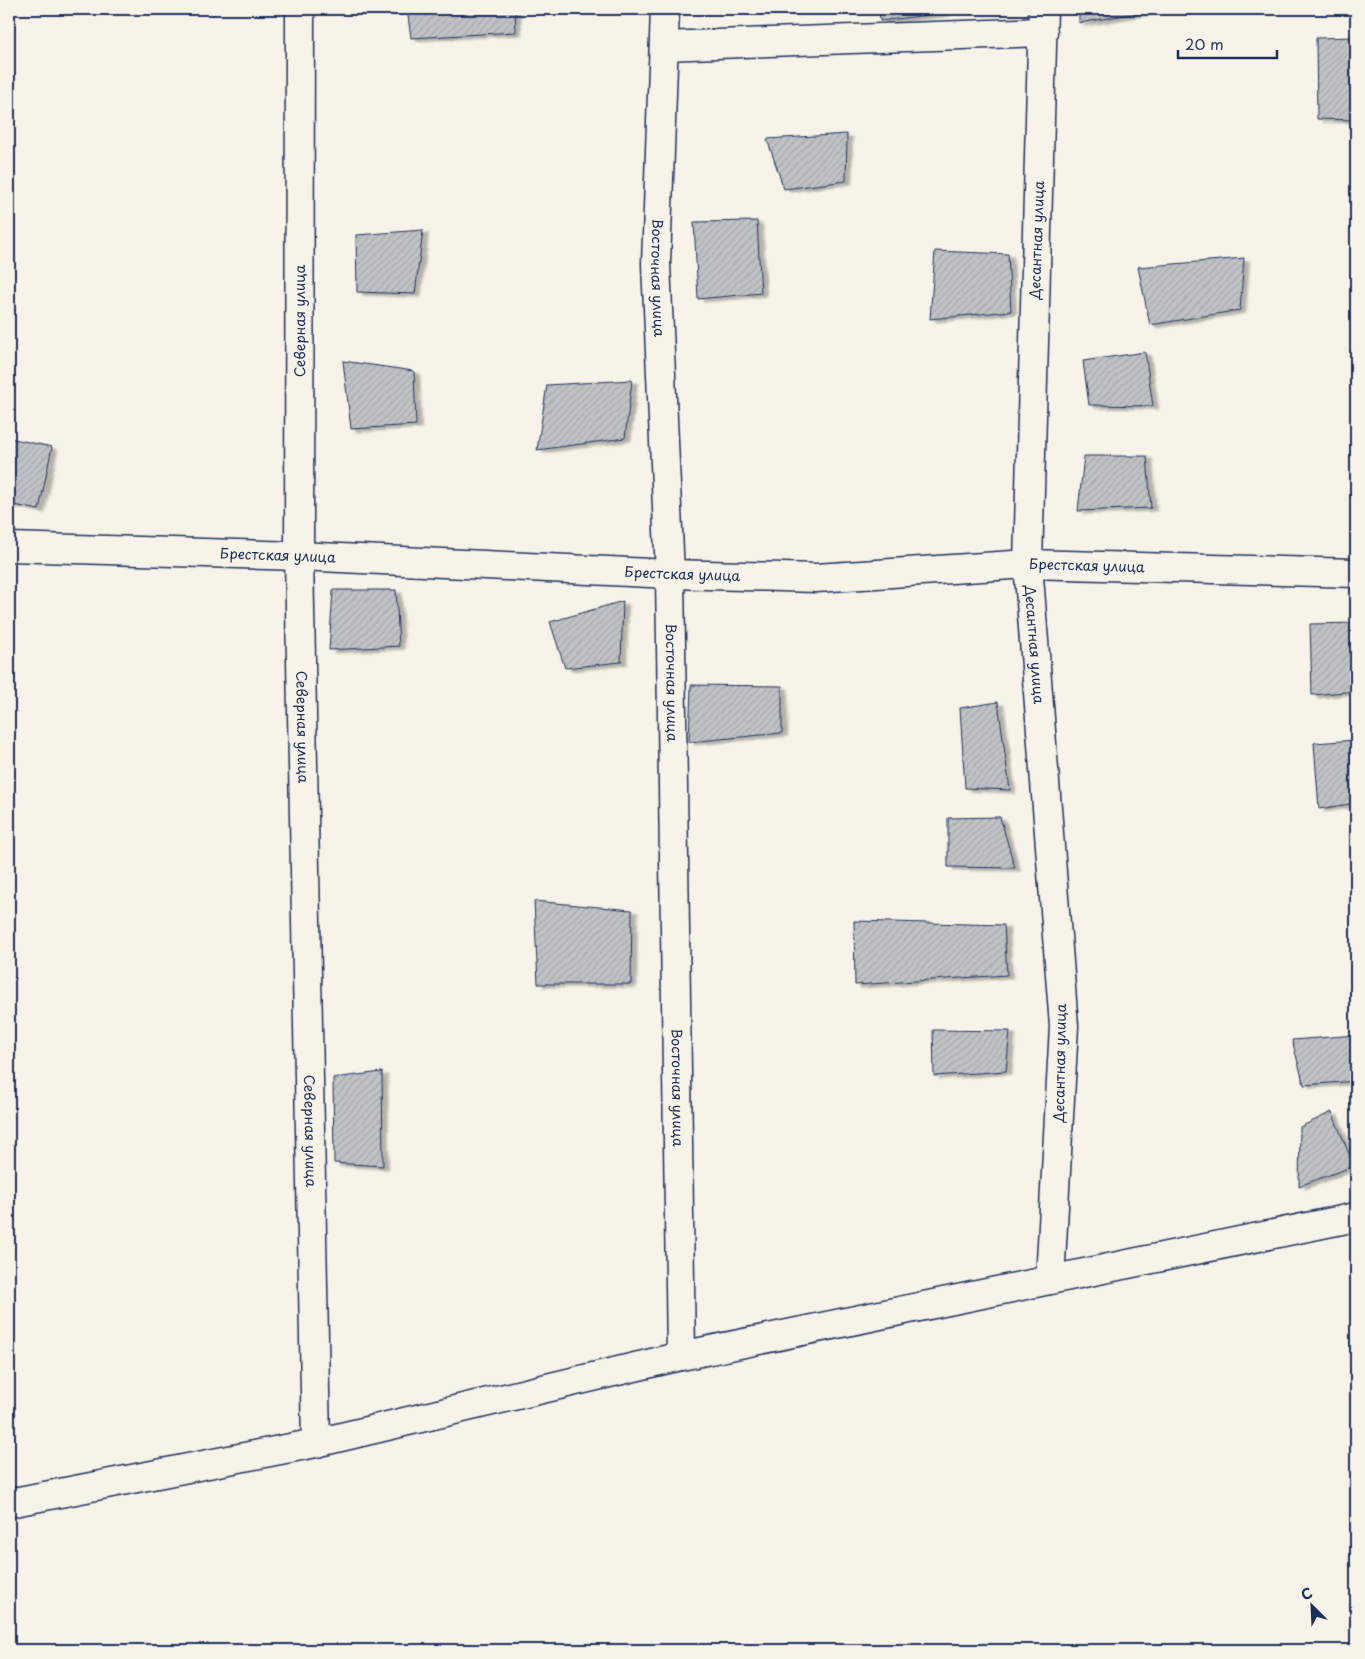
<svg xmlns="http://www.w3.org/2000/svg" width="1365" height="1659" font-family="'Playpen Sans',sans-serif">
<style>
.building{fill:url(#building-hatch);stroke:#1b2f5e;filter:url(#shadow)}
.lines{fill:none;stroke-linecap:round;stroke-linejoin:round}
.street-casing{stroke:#1b2f5e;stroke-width:31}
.street{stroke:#f7f3e8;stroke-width:28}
.labels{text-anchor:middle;stroke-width:4;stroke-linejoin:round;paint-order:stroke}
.street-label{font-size:14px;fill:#1b2f5e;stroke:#f7f3e8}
</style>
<defs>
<pattern id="building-hatch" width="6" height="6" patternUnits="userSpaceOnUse" patternTransform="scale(1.25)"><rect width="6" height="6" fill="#c0c3c5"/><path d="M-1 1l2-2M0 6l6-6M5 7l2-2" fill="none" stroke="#a4a8ac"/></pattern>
<filter id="shadow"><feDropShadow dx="5.5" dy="3" stdDeviation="1" flood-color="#0004"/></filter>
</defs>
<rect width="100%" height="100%" fill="#f7f3e8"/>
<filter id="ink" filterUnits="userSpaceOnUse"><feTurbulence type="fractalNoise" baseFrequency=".02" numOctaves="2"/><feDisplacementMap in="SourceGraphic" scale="10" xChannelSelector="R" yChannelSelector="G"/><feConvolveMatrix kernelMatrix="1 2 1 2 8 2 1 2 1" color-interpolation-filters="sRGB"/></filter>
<g filter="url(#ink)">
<g class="building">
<path d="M407 9H515L516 32 411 38Z"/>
<path d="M879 9H944L945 13 880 21Z"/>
<path d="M1079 9H1161L1079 23Z"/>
<path d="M1356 37V120L1317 119 1316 38Z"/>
<path d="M847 134 846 181 784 189 767 139Z"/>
<path d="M757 221 761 293 698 299 694 222Z"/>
<path d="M423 230 415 294 357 292 356 235Z"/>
<path d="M935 251 1008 254 1011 311 930 319Z"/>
<path d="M1244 258 1240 310 1150 325 1138 267Z"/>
<path d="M1145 352 1153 406 1089 405 1083 361Z"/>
<path d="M343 361 414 371 416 425 351 429Z"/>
<path d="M632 380 625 438 537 450 547 385Z"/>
<path d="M9 438 52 447 39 510 9 504Z"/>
<path d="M1084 456H1147L1151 508 1078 511Z"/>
<path d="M333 590H396L399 646 329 650Z"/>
<path d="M623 601 621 662 565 668 550 622Z"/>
<path d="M1356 623V691L1312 695 1310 624Z"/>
<path d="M691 685 782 686V733L689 742Z"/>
<path d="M998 702 1010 790 965 788 960 708Z"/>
<path d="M1356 740V803L1319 809 1314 743Z"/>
<path d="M1000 817 1015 868 948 867V818Z"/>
<path d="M534 901 632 910 631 984H538Z"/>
<path d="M854 921 1004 925 1007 975 855 985Z"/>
<path d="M933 1030 1010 1031 1006 1071 934 1076Z"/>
<path d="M1356 1035V1081L1304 1085 1292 1040Z"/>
<path d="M382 1072 383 1166 334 1163 333 1078Z"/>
<path d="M1332 1112 1354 1166 1299 1186 1300 1127Z"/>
</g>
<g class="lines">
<g class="street-casing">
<g id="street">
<path id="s1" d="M300 9 299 556 316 1443"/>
<path id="s2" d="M665 9 656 264 670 574 681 1356"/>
<path id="s3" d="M1043 9 1028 564 1064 1026 1050 1280"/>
<path d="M664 46 1043 32"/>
<path id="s4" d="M9 547 299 556 670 574 816 578 1028 564 1356 573"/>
<path d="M9 1503 316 1443 681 1356 1356 1217"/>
</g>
</g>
<use href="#street" class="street"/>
</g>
</g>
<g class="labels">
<g class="street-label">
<text transform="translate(1037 240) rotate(-88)" y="5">Десантная улица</text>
<text dy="5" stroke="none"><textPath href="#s2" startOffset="269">Восточная улица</textPath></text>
<text transform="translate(300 321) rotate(-90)" y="5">Северная улица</text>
<text dy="5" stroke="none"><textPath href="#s4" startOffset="269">Брестская улица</textPath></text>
<text dy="5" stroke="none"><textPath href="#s4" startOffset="1079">Брестская улица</textPath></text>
<text dy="5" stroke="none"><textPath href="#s4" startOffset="674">Брестская улица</textPath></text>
<text dy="5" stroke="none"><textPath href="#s3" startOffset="636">Десантная улица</textPath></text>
<text dy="5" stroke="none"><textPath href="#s2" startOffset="674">Восточная улица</textPath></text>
<text dy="5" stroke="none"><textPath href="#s1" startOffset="718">Северная улица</textPath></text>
<text transform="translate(1060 1063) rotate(-89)" y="5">Десантная улица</text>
<text dy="5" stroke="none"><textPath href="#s2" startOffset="1079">Восточная улица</textPath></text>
<text dy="5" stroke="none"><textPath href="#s1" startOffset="1122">Северная улица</textPath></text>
</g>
</g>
<rect width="1365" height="1659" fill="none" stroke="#f7f3e8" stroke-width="30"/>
<rect x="15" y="15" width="1335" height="1629" fill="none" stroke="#1b2f5e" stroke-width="2" filter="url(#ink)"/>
<g transform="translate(1312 1606) rotate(336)" stroke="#f7f3e8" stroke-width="4" paint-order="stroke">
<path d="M0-4L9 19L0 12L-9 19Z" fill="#1b2f5e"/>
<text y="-8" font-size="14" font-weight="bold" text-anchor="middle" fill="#1b2f5e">С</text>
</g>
<path d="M1178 50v8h99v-8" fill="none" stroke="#1b2f5e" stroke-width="2.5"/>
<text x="1185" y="50" font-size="15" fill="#1b2f5e" stroke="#f7f3e8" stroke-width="4" paint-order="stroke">20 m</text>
</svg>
